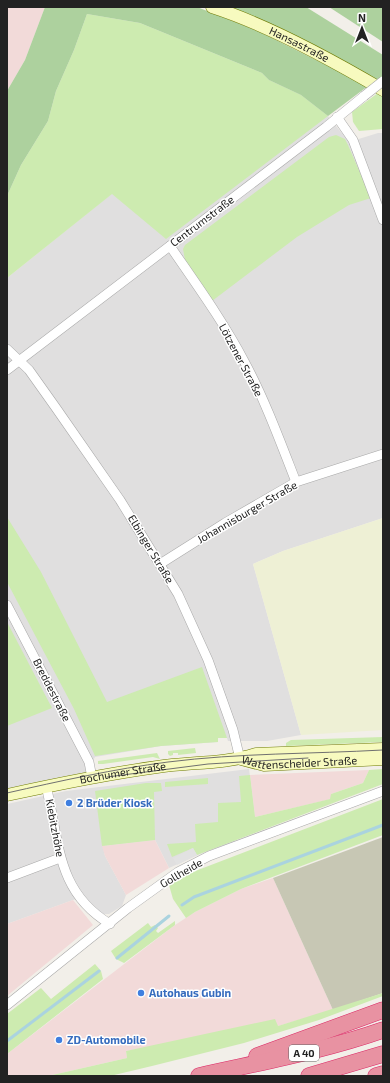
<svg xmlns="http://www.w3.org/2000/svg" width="390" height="1083" font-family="'Exo 2',sans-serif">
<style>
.residential{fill:#e0dfdf}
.commercial{fill:#f2dad9}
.construction{fill:#c7c7b4}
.farmland{fill:#eef0d5}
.grass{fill:#cdebb0}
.forest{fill:#add19e}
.parking{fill:#e2e2e2}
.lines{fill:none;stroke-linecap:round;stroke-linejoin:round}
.stream{stroke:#aad3df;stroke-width:3}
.street-casing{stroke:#a9a9a9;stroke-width:10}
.secondary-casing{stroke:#707d05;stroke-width:13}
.highway-casing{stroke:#dc2a67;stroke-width:17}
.street{stroke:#fff;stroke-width:9}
.secondary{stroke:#f7fabf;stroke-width:12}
.highway{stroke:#e892a2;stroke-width:16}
.tram{stroke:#707070;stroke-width:1}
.street-bridge-casing{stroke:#a9a9a9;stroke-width:10;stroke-linecap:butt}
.street-bridge{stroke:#fff;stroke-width:9}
.shop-dot{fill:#3f7fe0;stroke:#fff;stroke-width:1.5}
.labels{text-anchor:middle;stroke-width:3;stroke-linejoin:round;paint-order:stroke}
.shield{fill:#fff;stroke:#646464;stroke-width:1}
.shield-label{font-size:10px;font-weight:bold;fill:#222}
.street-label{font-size:11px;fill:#222;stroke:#fff}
.shop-label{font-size:11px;font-weight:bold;fill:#366cbe;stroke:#fff;text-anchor:start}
</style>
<rect width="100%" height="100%" fill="#f2efe9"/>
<g class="residential">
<path d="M262 73 269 80 301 95 328 116 349 142 378 133H383V518L283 551 253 564 301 735 267 741H228L227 738H218V742L161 746 95 757 86 774 7 792V278Z"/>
<path d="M249 769 255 817 233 843 209 850 169 868 155 840 103 846 105 856 126 895 122 906 109 914H102L84 896 7 924V804L66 791Z"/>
</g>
<g class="commercial">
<path d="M7 7H45L25 60 7 91Z"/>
<path d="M369 770 363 783 331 794V799L255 817 250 775Z"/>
<path d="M155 840 169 868 126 895 105 856 102 846Z"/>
<path d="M273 878 333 1010 278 1026 126 1051 127 1058 48 1076H7V1054L175 925 195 912 241 889Z"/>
<path d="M73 900 93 925 7 996V924Z"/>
</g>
<path class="construction" d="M383 837V993L333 1010 273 878Z"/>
<path class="farmland" d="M383 518V730L301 735 253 564 283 551Z"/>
<g class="grass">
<path d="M87 14 140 23 262 73 269 80 301 95 328 116 166 239 112 194 7 278V196L21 165 48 121 56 91 74 50Z"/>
<path d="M378 93 383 96V129L359 131 353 122 352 112Z"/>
<path d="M336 135 345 139 348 145 371 198 349 205 297 237 212 301 185 260 183 249 185 245 329 137Z"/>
<path d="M7 517 41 572 107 702 202 667 227 738H218V742L161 746 95 756 74 709 7 582Z"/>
<path d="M7 622 52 708 7 726Z"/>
<path d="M383 737V742L286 746V743L291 740Z"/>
<path d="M195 748 196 753 178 755V753H173V755L170 756 168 754V751Z"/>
<path d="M157 753 160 759 153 757 103 764H98V761Z"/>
<path d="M383 769V784L197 855 193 848 172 857 167 844 196 842 195 824 218 822V803L241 802 239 776 250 775 255 817 330 799 331 794 363 783 369 770Z"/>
<path d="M208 778V784L165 787V782Z"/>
<path d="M146 783H161L162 791 154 792 155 840 102 846 95 791Z"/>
<path d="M383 799V835L241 889 195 912 186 918 173 899 169 885 185 875Z"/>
<path d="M175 921V925L124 963 116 959 111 951 148 923 151 927 155 925 158 928 156 931 158 933Z"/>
<path d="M95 964 101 971 103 979 7 1054V1014L41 988 51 999Z"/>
<path d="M383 993V996L319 1020 244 1043 152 1066 110 1076H48L127 1058 126 1051 275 1019 278 1026Z"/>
</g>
<g class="forest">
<path d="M45 7H197L258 31 368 86 328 116 301 95 269 80 262 73 140 23 87 14 74 50 56 91 48 121 21 165 7 196V91L25 60Z"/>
<path d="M225 7H306L383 55V76L377 80Z"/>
<path d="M329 7H383V42Z"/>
</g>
<path class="parking" d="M193 848 197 855 177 865 173 858Z"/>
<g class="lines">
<g class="stream">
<path d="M182 905 194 897 383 825"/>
<path d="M117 958 169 916"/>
<path d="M7 1041 99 971"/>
</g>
<g class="street-casing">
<g id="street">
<path d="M337 117 353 140 383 220"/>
<path d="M170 246C196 284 223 321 244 361 265 400 280 441 296 482"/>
<path d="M7 349 29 370 56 408 120 500 178 594 208 660 233 730 240 759"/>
<path d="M7 370 326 127 364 96"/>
<path d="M160 564 225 523 296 482 383 454"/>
<path d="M7 605 89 762 92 778"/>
<path d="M46 786C60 840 55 891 110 924"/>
<path d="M7 878 60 858"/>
<path d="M7 1005 128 908 178 872 209 856 383 791"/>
</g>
</g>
<g class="secondary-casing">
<g id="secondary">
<path id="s1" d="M212 7C268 25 332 60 383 90"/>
<path id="s2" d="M241 759 264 765 383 759"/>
<path id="s3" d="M7 795C57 784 106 774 157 767 189 762 225 764 256 754L383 749"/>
</g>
</g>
<g class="highway-casing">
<g id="highway">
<path d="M257 1056 383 1010"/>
<path d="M199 1076C261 1062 323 1051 383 1030"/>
<path d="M309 1076 383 1054"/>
<path d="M376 1076 383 1074"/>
</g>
</g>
<use href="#street" class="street"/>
<use href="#secondary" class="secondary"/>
<use href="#highway" class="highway"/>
<g class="tram">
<path d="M107 777 208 764 308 758"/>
<path d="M7 793C60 781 114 769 168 762 239 753 311 754 383 750"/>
</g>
<g class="street-bridge-casing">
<path id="street-bridge" d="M364 96 383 81"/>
</g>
<use href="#street-bridge" class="street-bridge"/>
</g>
<g class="shop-dot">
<circle cx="69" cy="803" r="4"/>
<circle cx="141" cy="993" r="4"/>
<circle cx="59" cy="1040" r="4"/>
</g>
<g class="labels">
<rect class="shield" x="289" y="1045" width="30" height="16" rx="3"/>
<g class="shield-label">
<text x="304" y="1057">A 40</text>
</g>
<g class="street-label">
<text dy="4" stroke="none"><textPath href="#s1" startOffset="95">Hansastraße</textPath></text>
<text transform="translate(202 221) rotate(-37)" y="4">Centrumstraße</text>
<text transform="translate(241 360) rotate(62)" y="4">Lötzener Straße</text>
<text transform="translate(247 512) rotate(-30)" y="4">Johannisburger Straße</text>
<text transform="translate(151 549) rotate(59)" y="4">Elbinger Straße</text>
<text transform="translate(52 690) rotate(63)" y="4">Breddestraße</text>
<text dy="4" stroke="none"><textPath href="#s2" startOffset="59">Wattenscheider Straße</textPath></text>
<text dy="4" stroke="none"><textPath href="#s3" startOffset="118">Bochumer Straße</textPath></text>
<text transform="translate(55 828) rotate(79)" y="4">Kiebitzhöhe</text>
<text transform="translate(181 873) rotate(-30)" y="4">Gollheide</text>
</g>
<g class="shop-label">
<text x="77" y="807">2 Brüder Kiosk</text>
<text x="149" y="997">Autohaus Gubin</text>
<text x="67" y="1044">ZD-Automobile</text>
</g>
</g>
<rect width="390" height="1083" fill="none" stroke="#222222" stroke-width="16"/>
<g transform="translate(362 28)" stroke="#ffffff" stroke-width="3" paint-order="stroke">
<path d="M0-3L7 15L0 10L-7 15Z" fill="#222222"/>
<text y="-6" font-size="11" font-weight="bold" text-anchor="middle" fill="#222222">N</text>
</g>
</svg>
